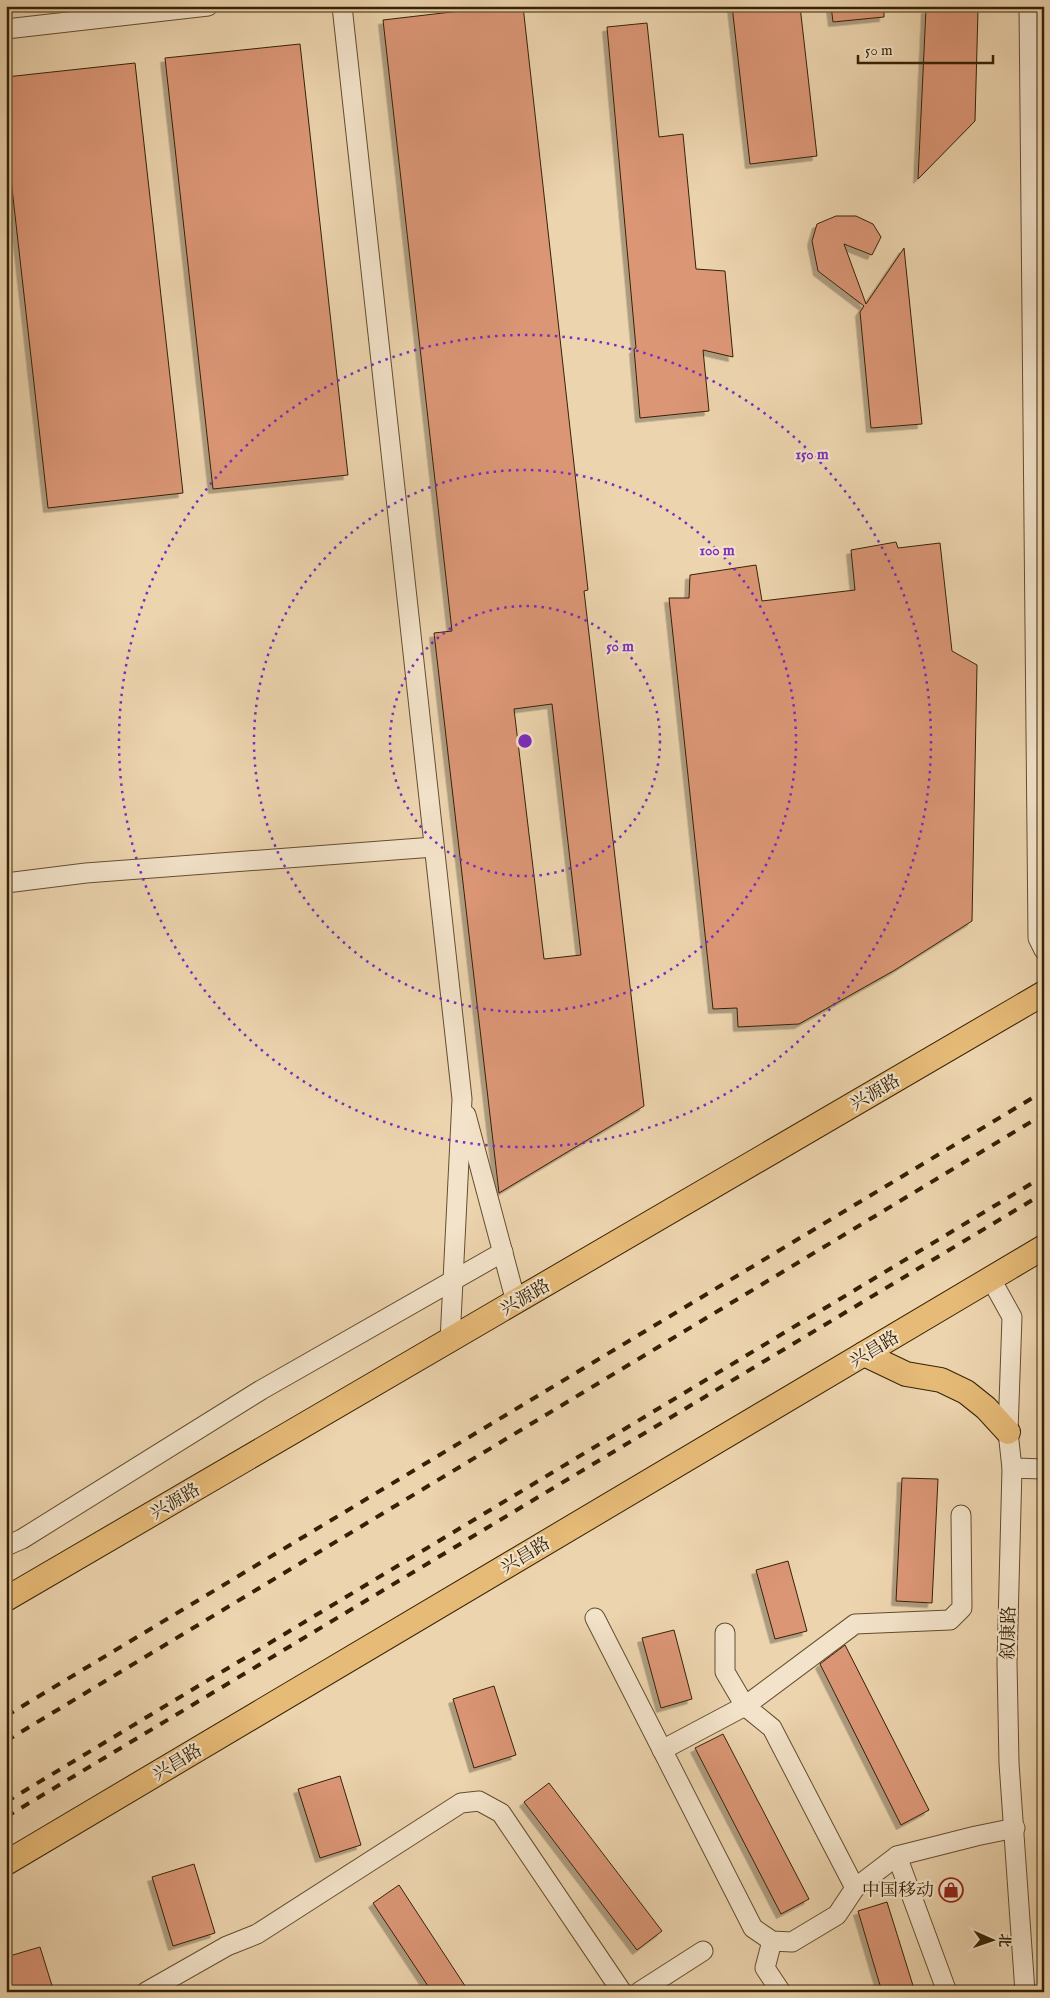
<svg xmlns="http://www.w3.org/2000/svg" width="1050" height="1998" font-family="'IM FELL English','Noto Serif SC',serif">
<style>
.building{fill:#db9676;stroke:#352205;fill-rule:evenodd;filter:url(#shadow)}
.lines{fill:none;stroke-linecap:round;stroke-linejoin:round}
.minor-casing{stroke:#634e2f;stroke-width:21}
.major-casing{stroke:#352205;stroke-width:26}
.minor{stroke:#f3e3ca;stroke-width:19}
.major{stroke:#e6ba77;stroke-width:24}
.rail{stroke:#352205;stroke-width:4;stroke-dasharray:9 9;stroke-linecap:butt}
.ring{fill:none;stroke:#7b2cbf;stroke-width:2.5;stroke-dasharray:2.5 5}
.labels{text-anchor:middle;stroke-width:4.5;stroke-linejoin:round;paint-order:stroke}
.street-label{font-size:18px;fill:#352205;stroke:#f3e3ca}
.poi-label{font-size:18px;fill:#352205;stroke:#f3e3ca;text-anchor:end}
.centre{fill:#7b2cbf;stroke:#f3e3ca;stroke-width:2.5}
.ring-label{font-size:15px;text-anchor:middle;font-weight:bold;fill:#7b2cbf;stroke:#f3e3ca;stroke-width:4.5;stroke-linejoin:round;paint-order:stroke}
</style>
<defs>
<filter id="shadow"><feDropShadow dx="-4.5" dy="4.5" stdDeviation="0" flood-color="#0004"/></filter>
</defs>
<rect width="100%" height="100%" fill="#ecd4ae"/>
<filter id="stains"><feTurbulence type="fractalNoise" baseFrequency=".004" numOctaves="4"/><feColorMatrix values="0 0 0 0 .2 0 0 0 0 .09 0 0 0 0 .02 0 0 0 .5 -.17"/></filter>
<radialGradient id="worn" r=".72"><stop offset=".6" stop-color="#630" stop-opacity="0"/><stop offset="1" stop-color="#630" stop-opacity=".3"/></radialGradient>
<g class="building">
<path d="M503 6H523L588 590 584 591 644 1106 499 1193 434 633 452 631 383 20ZM552 704 581 955 544 959 514 709Z"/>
<path d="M732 6H800L817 156 750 164Z"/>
<path d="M831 6H884V17L833 22Z"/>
<path d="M926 9 978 10 975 121 918 179Z"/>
<path d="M647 23 659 137 683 134 696 269 725 271 733 357 703 350 709 411 640 418 634 349 636 348 607 27Z"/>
<path d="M300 44 348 475 213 489 165 58Z"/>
<path d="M135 63 183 493 48 508 6 135V77Z"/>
<path d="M836 216H856L873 224 881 237 872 255 844 244 866 304 904 248 922 424 871 428 860 312 864 306 818 271 812 241 817 224Z"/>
<path d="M896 542 898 548 940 543 952 651 977 665 972 921 895 970 799 1024 738 1027 737 1008 713 1009 669 598H689L690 575 756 565 762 601 855 590 851 550Z"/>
<path d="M902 1478 938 1479 932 1603 896 1601Z"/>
<path d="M788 1561 807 1631 775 1639 756 1570Z"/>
<path d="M674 1630 692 1699 661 1708 642 1638Z"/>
<path d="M845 1645 929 1810 901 1825 820 1664Z"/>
<path d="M494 1686 516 1755 474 1768 453 1699Z"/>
<path d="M723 1734 809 1899 781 1914 695 1748Z"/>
<path d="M340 1776 361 1845 320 1858 298 1789Z"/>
<path d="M549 1783 662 1931 637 1950 524 1802Z"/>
<path d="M194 1864 215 1933 173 1946 152 1877Z"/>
<path d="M399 1885 469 1992H432L373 1903Z"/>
<path d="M887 1902 915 1992H882L858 1911Z"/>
<path d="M40 1947 54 1992H9L6 1984V1957Z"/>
</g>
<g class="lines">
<g class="minor-casing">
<g id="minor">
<path d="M342 6 462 1099 450 1341"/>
<path d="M1029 6 1038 938 1044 950"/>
<path d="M6 29 208 6"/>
<path d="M6 883 86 873 434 847"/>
<path d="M466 1115 516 1302"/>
<path d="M991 1279 1012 1317 1008 1432 1012 1468 1007 1663 1009 1763 1025 1992"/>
<path d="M1012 1468 1044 1469"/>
<path d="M6 1546 22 1539 261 1390 503 1252"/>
<path d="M595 1618 753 1928 772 1941 792 1942 837 1915 855 1888 897 1856 976 1836 1015 1828"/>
<path d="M725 1633V1672L745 1706 772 1728 855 1888"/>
<path d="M662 1750 745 1706 855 1624 950 1620 962 1608 961 1515"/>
<path d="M897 1856 947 1992"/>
<path d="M772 1941 765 1968 781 1992"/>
<path d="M146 1992 227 1946 257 1934 461 1803 479 1801 501 1813 622 1992"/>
<path d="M639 1992 703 1951"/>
</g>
</g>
<g class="major-casing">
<g id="major">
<path d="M864 1354 906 1374 941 1380 966 1392 986 1408 1008 1432"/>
<path d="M6 1599 1044 993"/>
<path d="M6 1863 1044 1247"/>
</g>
</g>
<use href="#minor" class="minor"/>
<use href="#major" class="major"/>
<g class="rail">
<path d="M6 1716 1044 1091"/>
<path d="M6 1741 1044 1114"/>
<path d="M6 1802 1044 1176"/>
<path d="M6 1817 1044 1193"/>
</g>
</g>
<g class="ring">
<circle cx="525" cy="741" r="135"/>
<circle cx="525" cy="741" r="271"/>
<circle cx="525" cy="741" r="406"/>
</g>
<defs>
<g id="shop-ring" transform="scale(1.25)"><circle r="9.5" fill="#f3e3ca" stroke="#8f2418" stroke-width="1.5"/><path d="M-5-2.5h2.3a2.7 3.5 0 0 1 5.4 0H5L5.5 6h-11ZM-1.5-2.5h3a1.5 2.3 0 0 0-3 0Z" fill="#8f2418"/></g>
</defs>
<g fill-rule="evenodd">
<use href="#shop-ring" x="951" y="1890"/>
</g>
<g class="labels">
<g class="street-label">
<text transform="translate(875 1092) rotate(-30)" y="6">兴源路</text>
<text transform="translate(525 1297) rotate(-30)" y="6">兴源路</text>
<text transform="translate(874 1349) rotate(-31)" y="6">兴昌路</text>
<text transform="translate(175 1501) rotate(-30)" y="6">兴源路</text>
<text transform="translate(525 1555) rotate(-31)" y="6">兴昌路</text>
<text transform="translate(1008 1633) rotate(-89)" y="6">叙康路</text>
<text transform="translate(177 1762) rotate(-31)" y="6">兴昌路</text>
</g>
<g class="poi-label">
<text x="934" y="1896">中国移动</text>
</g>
</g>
<circle cx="525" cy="741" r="8" class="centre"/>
<g class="ring-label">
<text x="812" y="459">150 m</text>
<text x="717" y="555">100 m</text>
<text x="620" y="651">50 m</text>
</g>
<rect width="1050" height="1998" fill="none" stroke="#ecd4ae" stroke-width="25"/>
<rect x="8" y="8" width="1035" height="1983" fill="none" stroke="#352205" stroke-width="2.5"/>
<rect x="12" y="12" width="1025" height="1973" fill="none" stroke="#352205"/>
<g transform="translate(992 1940) rotate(92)" stroke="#f3e3ca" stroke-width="4" paint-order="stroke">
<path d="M0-4L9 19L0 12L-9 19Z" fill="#352205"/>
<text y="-8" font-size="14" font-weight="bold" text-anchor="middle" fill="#352205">北</text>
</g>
<path d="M858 55v8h135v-8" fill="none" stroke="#352205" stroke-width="2.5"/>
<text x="865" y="55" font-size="15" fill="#352205" stroke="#f3e3ca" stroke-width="4" paint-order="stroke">50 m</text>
<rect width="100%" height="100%" filter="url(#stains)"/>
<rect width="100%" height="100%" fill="url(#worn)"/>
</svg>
